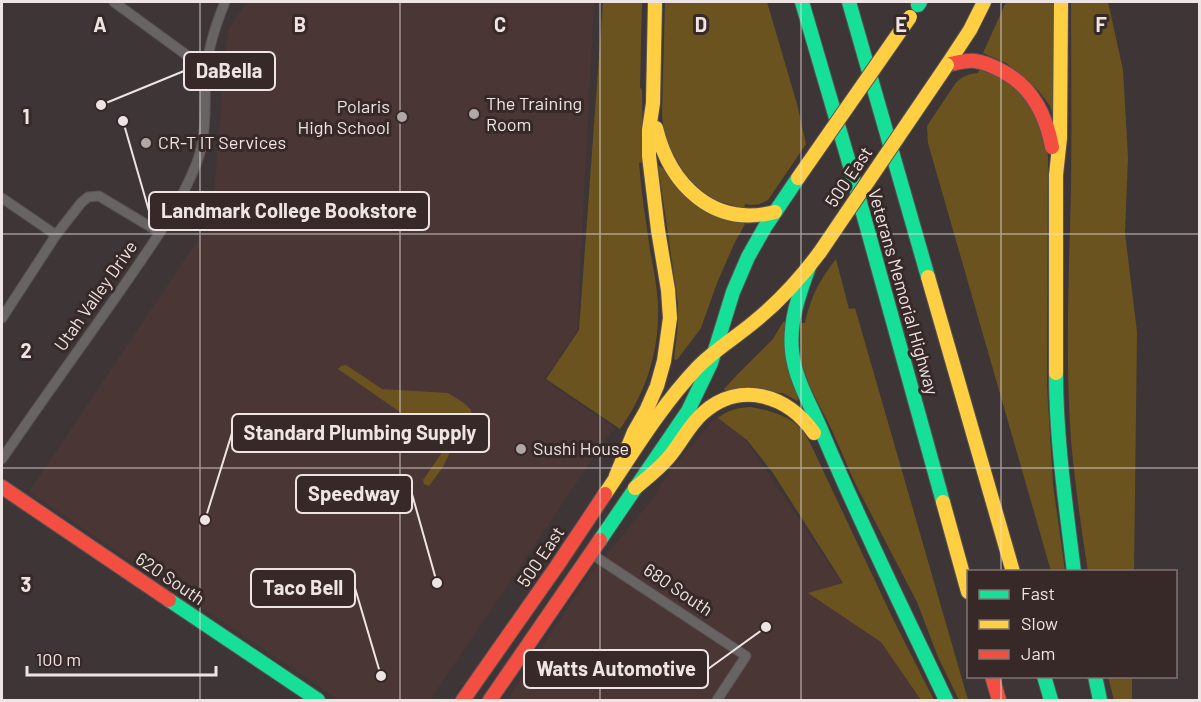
<svg xmlns="http://www.w3.org/2000/svg" width="1201" height="702" font-family="Barlow,sans-serif">
<style>
.built{fill:#4a3735}
.green{fill:#6a531f}
.lines{fill:none;stroke-linecap:round;stroke-linejoin:round}
.street-casing{stroke:#595252;stroke-width:11}
.fast-casing{stroke:#595252;stroke-width:16}
.slow-casing{stroke:#595252;stroke-width:16}
.jam-casing{stroke:#595252;stroke-width:16}
.street{stroke:#696464;stroke-width:9}
.fast{stroke:#16e098;stroke-width:14}
.slow{stroke:#ffcf43;stroke-width:14}
.jam{stroke:#f24e42;stroke-width:14}
.slow-bridge-casing{stroke:#595252;stroke-width:16;stroke-linecap:butt}
.slow-bridge{stroke:#ffcf43;stroke-width:14}
.grid{fill:none;stroke:#eee4e3;stroke-width:1.5;stroke-opacity:0.55}
.poi-dot{fill:#b0a7a6;stroke:#372928;stroke-width:2}
.labels{text-anchor:middle;stroke-width:6;stroke-linejoin:round;paint-order:stroke}
.poi-label{font-size:18px;fill:#eee4e3;stroke:#372928;text-anchor:start}
.street-label{font-size:18px;fill:#eee4e3;stroke:#372928}
.grid-label{font-size:20px;text-anchor:middle;font-weight:bold;fill:#eee4e3;stroke:#372928;stroke-width:6;stroke-linejoin:round;paint-order:stroke}
.leader{fill:none;stroke:#eee4e3;stroke-width:2}
.callout-dot{fill:#eee4e3;stroke:#372928;stroke-width:2}
.callout{fill:#372928;stroke:#eee4e3;stroke-width:2}
.callout-label{font-size:20px;text-anchor:middle;font-weight:bold;fill:#eee4e3}
</style>
<rect width="100%" height="100%" fill="#3e3636"/>
<g class="built">
<path d="M247 2H594L577 331 544 380 614 427 430 700H339L29 492 212 219 227 32Z"/>
<path d="M718 415 741 433 841 582 888 641 926 700H507L590 574 652 500 672 468Z"/>
</g>
<g class="green">
<path d="M603 2H642L640 87 642 90 643 162 639 163C641 192 646 221 650 250 654 272 659 295 658 318 657 359 643 397 620 429L546 379 579 330Z"/>
<path d="M665 2H767L797 104 806 144 768 200 760 204 752 205 745 204 744 209 712 199 690 182 665 141 662 115Z"/>
<path d="M1006 2H1055L1053 116 1050 106 1038 90 1006 63 983 53Z"/>
<path d="M1071 2H1108L1123 70 1128 157 1125 233 1137 332 1134 571H1088C1081 528 1075 484 1071 440 1065 357 1069 272 1071 189 1072 126 1071 64 1071 2Z"/>
<path d="M980 68 1004 79 1029 103 1046 136 1048 157 1047 387 1053 485 1065 571H1051L928 143 927 126 955 84C962 76 968 74 978 73Z"/>
<path d="M658 165 745 224 734 244 717 283 701 328 677 360 674 359 678 325V303Z"/>
<path d="M836 259 849 309 855 308 968 700H959L938 657 917 602 856 485 830 426 810 387 801 361 800 323H805C812 294 818 283 836 259Z"/>
<path d="M786 321 798 400 797 401 783 393 726 391 724 389 738 374 773 339 783 322Z"/>
<path d="M346 365 382 389 448 393 464 403 471 410 472 417 470 423 450 452 443 467 429 486 424 484 423 480 441 454 439 449 433 445 436 437 338 369 341 366Z"/>
<path d="M750 407C768 410 789 415 802 430 806 435 809 441 812 447L894 621 934 700H921L881 642 808 593 843 583 773 473 747 440 718 418C728 410 737 408 750 407Z"/>
<path d="M1108 677H1132V700H1114Z"/>
</g>
<g class="lines">
<g class="street-casing">
<g id="street">
<path d="M114 2 207 70"/>
<path d="M2 198 56 235"/>
<path d="M2 318 56 235 81 203 88 197 99 196 159 232"/>
<path d="M2 459C40 403 81 347 120 291 147 252 180 207 197 162 208 133 204 102 206 72 208 48 216 24 225 2"/>
<path d="M590 553 746 656 717 700"/>
</g>
</g>
<g class="fast-casing">
<g id="fast">
<path d="M802 2 848 159 943 502"/>
<path d="M849 2 928 277"/>
<path d="M918 5 920 2"/>
<path d="M809 267C799 295 789 321 792 351 795 380 811 405 822 432 860 523 904 611 946 700"/>
<path d="M1056 373C1056 440 1066 506 1074 572"/>
<path d="M600 540 688 411 711 363 733 292 748 257 765 227 798 178"/>
<path d="M169 600 318 700"/>
<path d="M1044 676 1051 700"/>
<path d="M1095 676 1100 700"/>
</g>
</g>
<g class="slow-casing">
<g id="slow">
<path d="M947 65 970 30 984 2"/>
<path d="M656 128C670 185 713 228 775 212"/>
<path d="M928 277 1013 572"/>
<path d="M1056 373V175L1060 138 1061 2"/>
<path d="M616 476 634 432 646 411 657 386 664 361 670 318 668 290 658 230 649 156V130L653 103 655 2"/>
<path d="M635 488C647 478 659 469 669 457 681 443 689 425 703 413 740 380 788 395 814 433"/>
<path d="M605 494C634 451 661 406 697 368 714 350 735 338 754 322 780 301 800 279 820 252"/>
<path d="M943 502 968 592"/>
</g>
</g>
<g class="jam-casing">
<g id="jam">
<path d="M947 65C956 63 966 60 975 61 985 62 993 66 1002 71 1031 86 1046 115 1052 147"/>
<path d="M2 487 169 600"/>
<path d="M992 676 999 700"/>
<path d="M463 700 557 566 605 494"/>
<path d="M490 700 600 540"/>
</g>
</g>
<use href="#street" class="street"/>
<use href="#fast" class="fast"/>
<use href="#slow" class="slow"/>
<use href="#jam" class="jam"/>
<g class="slow-bridge-casing">
<g id="slow-bridge">
<path d="M798 178 910 17"/>
<path d="M820 252 947 65"/>
</g>
</g>
<use href="#slow-bridge" class="slow-bridge"/>
</g>
<path class="grid" d="M200 2V700M400 2V700M600 2V700M801 2V700M1001 2V572M2 234H1200M2 468H1200M1001 676V700"/>
<g class="poi-dot">
<circle cx="474" cy="114" r="6"/>
<circle cx="402" cy="117" r="6"/>
<circle cx="146" cy="143" r="6"/>
<circle cx="521" cy="449" r="6"/>
</g>
<g class="labels">
<g class="poi-label">
<text x="486" y="110">The Training<tspan x="486" dy="21">Room</tspan></text>
<text x="390" y="113" text-anchor="end">Polaris<tspan x="390" dy="21">High School</tspan></text>
<text x="158" y="149">CR-T IT Services</text>
<text x="533" y="455">Sushi House</text>
</g>
<g class="street-label">
<text transform="translate(849 177) rotate(-56)" y="6">500 East</text>
<text transform="translate(903 292) rotate(74)" y="6">Veterans Memorial Highway</text>
<text transform="translate(96 296) rotate(-55)" y="6">Utah Valley Drive</text>
<text transform="translate(541 557) rotate(-56)" y="6">500 East</text>
<text transform="translate(170 579) rotate(34)" y="6">620 South</text>
<text transform="translate(678 590) rotate(34)" y="6">680 South</text>
</g>
</g>
<g class="grid-label">
<text x="100" y="32">A</text>
<text x="300" y="32">B</text>
<text x="500" y="32">C</text>
<text x="701" y="32">D</text>
<text x="901" y="32">E</text>
<text x="1101" y="32">F</text>
<text x="26" y="124">1</text>
<text x="26" y="358">2</text>
<text x="26" y="592">3</text>
</g>
<path class="leader" d="M101 105L184 71M123 121L149 211M205 520L232 433M437 583L412 494M381 676L355 588M766 627L708 669"/>
<g class="callout-dot">
<circle cx="101" cy="105" r="6"/>
<circle cx="123" cy="121" r="6"/>
<circle cx="205" cy="520" r="6"/>
<circle cx="437" cy="583" r="6"/>
<circle cx="381" cy="676" r="6"/>
<circle cx="766" cy="627" r="6"/>
</g>
<g class="callout">
<rect x="184" y="52" width="91" height="38" rx="6"/>
<rect x="149" y="192" width="280" height="38" rx="6"/>
<rect x="232" y="414" width="257" height="38" rx="6"/>
<rect x="296" y="475" width="116" height="38" rx="6"/>
<rect x="251" y="569" width="104" height="38" rx="6"/>
<rect x="524" y="650" width="184" height="38" rx="6"/>
</g>
<g class="callout-label">
<text x="229" y="78">DaBella</text>
<text x="289" y="218">Landmark College Bookstore</text>
<text x="360" y="440">Standard Plumbing Supply</text>
<text x="354" y="501">Speedway</text>
<text x="303" y="595">Taco Bell</text>
<text x="616" y="676">Watts Automotive</text>
</g>
<rect width="1201" height="702" fill="none" stroke="#eee4e3" stroke-width="6"/>
<rect x="967" y="570" width="210" height="108" fill="#372928" stroke="#807473" stroke-width="1.5"/>
<rect x="979" y="590" width="30" height="9" fill="#16e098" stroke="#807473" stroke-width="1.5"/>
<text x="1021" y="600" font-size="18" fill="#eee4e3">Fast</text>
<rect x="979" y="620" width="30" height="9" fill="#ffcf43" stroke="#807473" stroke-width="1.5"/>
<text x="1021" y="630" font-size="18" fill="#eee4e3">Slow</text>
<rect x="979" y="650" width="30" height="9" fill="#f24e42" stroke="#807473" stroke-width="1.5"/>
<text x="1021" y="660" font-size="18" fill="#eee4e3">Jam</text>
<path d="M27 666v9h189v-9" fill="none" stroke="#eee4e3" stroke-width="3"/>
<text x="36" y="666" font-size="18" fill="#eee4e3" stroke="#372928" stroke-width="4.5" paint-order="stroke">100 m</text>
</svg>
